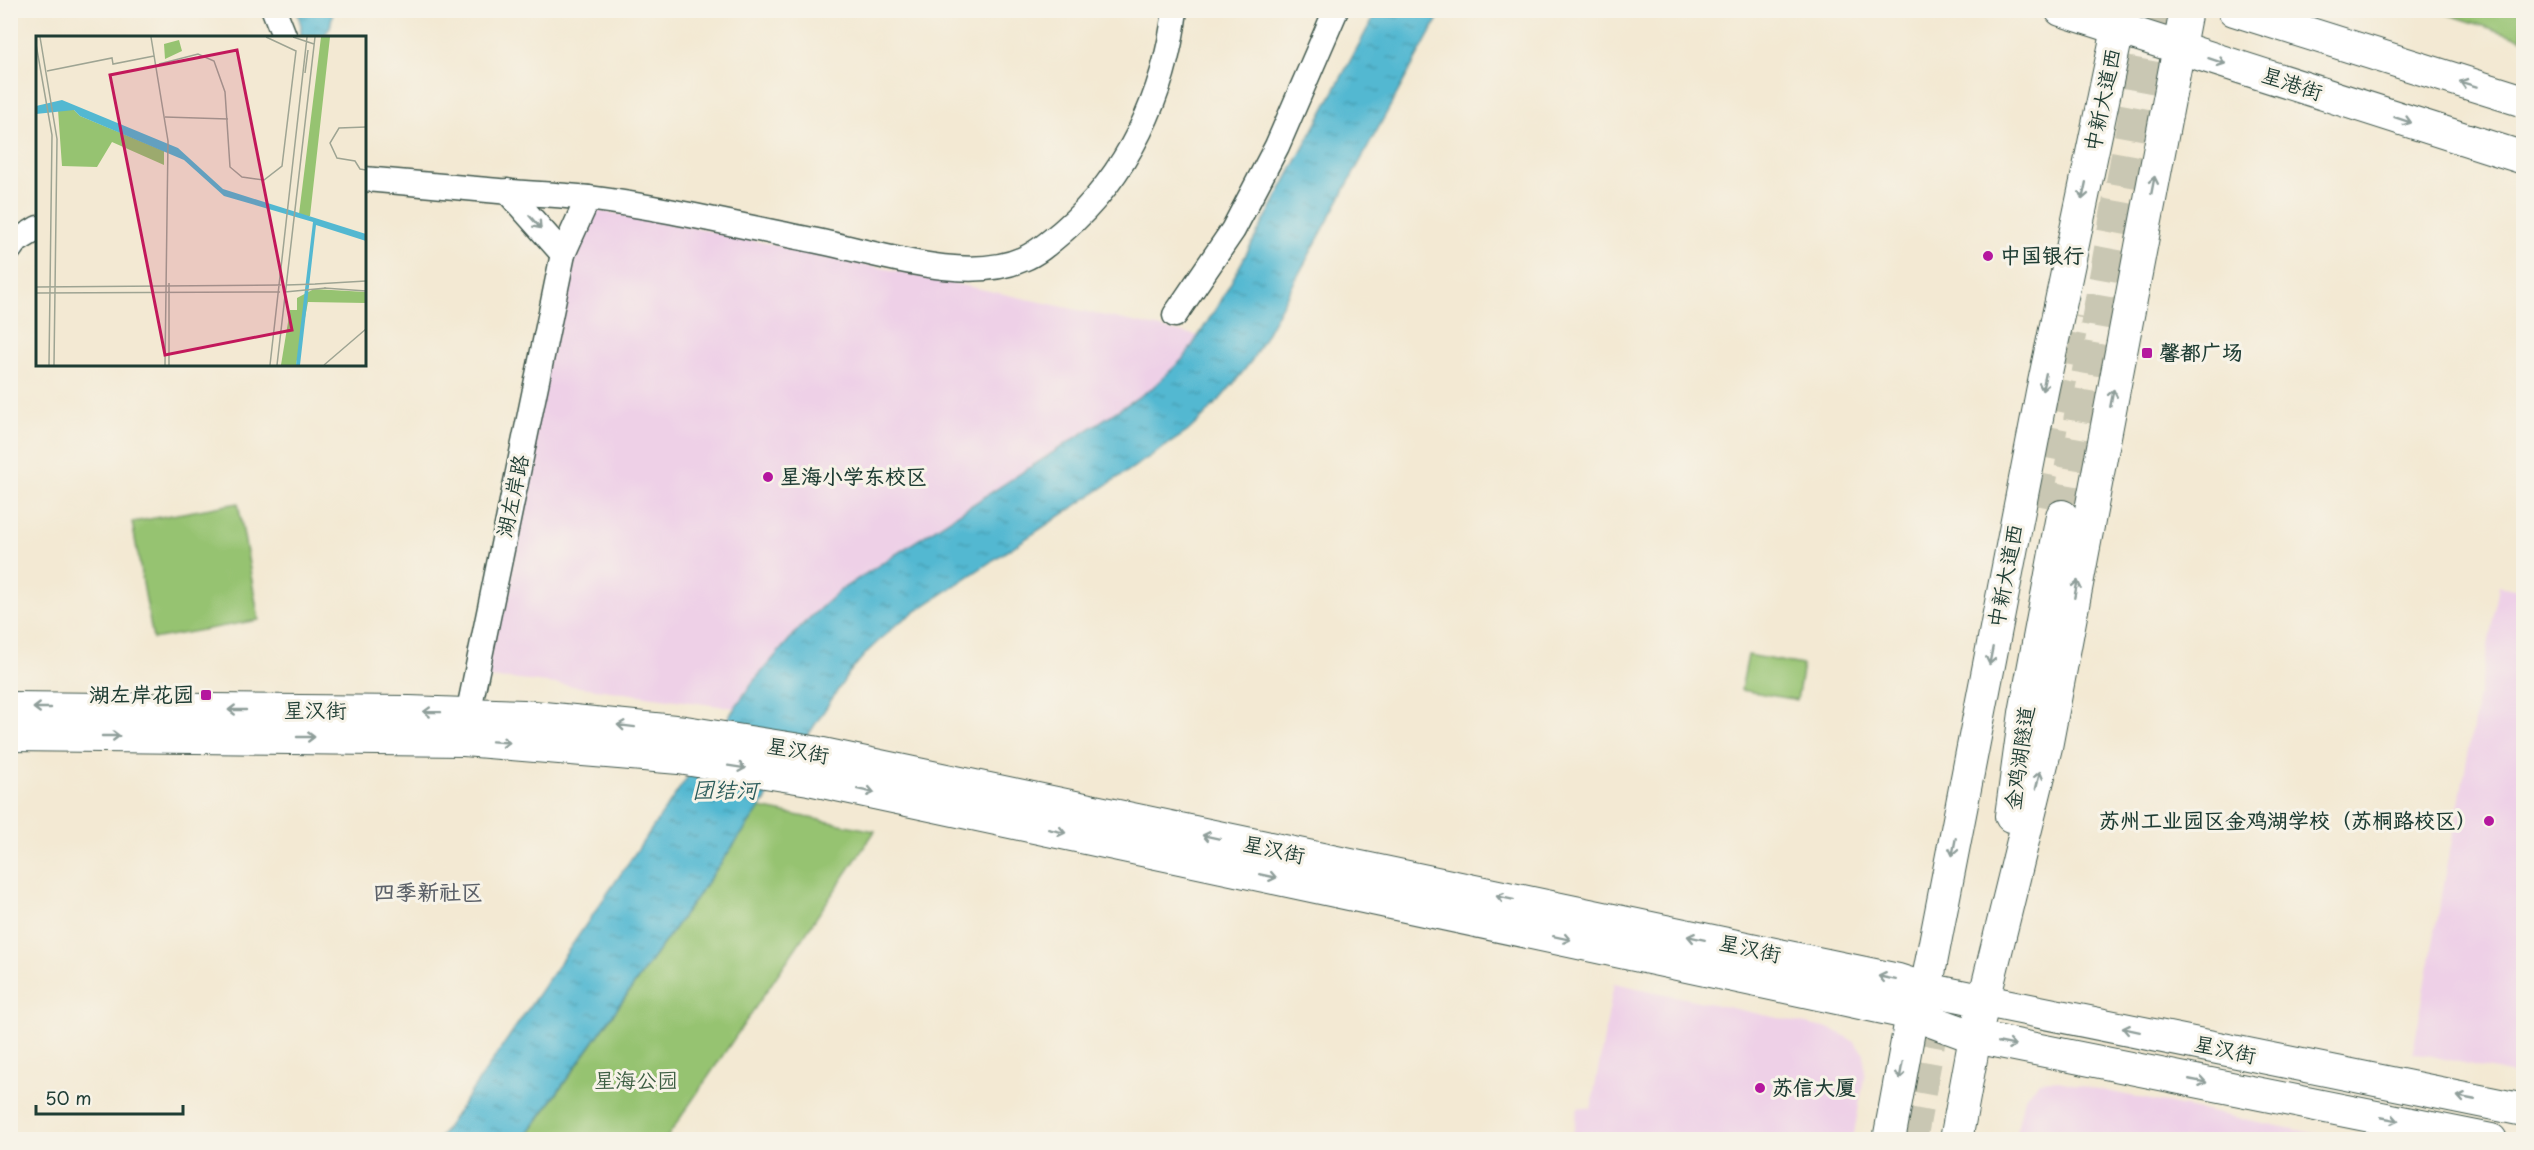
<svg xmlns="http://www.w3.org/2000/svg" width="2534" height="1150" font-family="'Playpen Sans','LXGW WenKai TC',sans-serif">
<style>
.built{fill:#eed0e7}
.green{fill:#96c371;stroke:#5a8052;stroke-width:1.5}
.water{fill:url(#water-ripples);stroke:#397a82;stroke-width:1.5}
.lines{fill:none;stroke-linecap:round;stroke-linejoin:round}
.major-tunnel{stroke:#c9c7b3;stroke-width:32;stroke-dasharray:32 16;stroke-linecap:butt}
.minor-casing{stroke:#3f574c;stroke-width:27}
.major-casing{stroke:#3f574c;stroke-width:34}
.minor{stroke:#fff;stroke-width:24}
.major{stroke:#fff;stroke-width:32}
.oneway{stroke:#8f9e9a}
.poi-dot{fill:#b5179e;stroke:#f7f3e8;stroke-width:2}
.labels{text-anchor:middle;stroke-width:6;stroke-linejoin:round;paint-order:stroke}
.street-label{font-size:21px;fill:#1f3d34;stroke:#f7f3e8}
.poi-label{font-size:21px;font-weight:bold;fill:#1f3d34;stroke:#f7f3e8;text-anchor:start}
.park-label{font-size:21px;fill:#3d5e43;stroke:#f7f3e8}
.water-label{font-size:22px;font-style:italic;fill:#2c5c5b;stroke:#f7f3e8}
.neighbourhood-label{font-size:22px;font-weight:bold;fill:#5c6169;stroke:#f7f3e8}
.inset-road{fill:none;stroke:#9ea493;stroke-width:1.5}
.view{fill:#c2185b;fill-opacity:0.15;stroke:#c2185b;stroke-width:3}
.inset-edge{fill:none;stroke:#1f3d34;stroke-width:3}
</style>
<defs>
<pattern id="water-ripples" width="26" height="14" patternUnits="userSpaceOnUse" patternTransform="scale(1.5)"><rect width="26" height="14" fill="#53b8d1"/><path d="M2 4q2-2 4 0t4 0M15 11q2-2 4 0t4 0" fill="none" stroke="#4497aa"/></pattern>
</defs>
<rect width="100%" height="100%" fill="#f7f3e8"/>
<filter id="ink" filterUnits="userSpaceOnUse"><feTurbulence type="fractalNoise" baseFrequency=".0167" numOctaves="2"/><feDisplacementMap in="SourceGraphic" scale="12" xChannelSelector="R" yChannelSelector="G"/><feConvolveMatrix kernelMatrix="1 2 1 2 8 2 1 2 1" color-interpolation-filters="sRGB"/></filter>
<filter id="wash" filterUnits="userSpaceOnUse"><feTurbulence type="fractalNoise" baseFrequency=".008" numOctaves="4" result="noise"/><feDisplacementMap in="SourceGraphic" scale="24" xChannelSelector="R" yChannelSelector="G"/><feGaussianBlur stdDeviation="1.35" result="paint"/><feColorMatrix in="noise" values="0 0 0 0 0 0 0 0 0 0 0 0 0 0 0 0 0 1.4 0 .05"/><feComposite in="paint" operator="in"/></filter>
<g filter="url(#wash)">
<rect width="100%" height="100%" fill="#f3e9d3"/>
<g class="built">
<path d="M577 207 663 221 1199 336 1185 357 1151 389 839 591 802 625 752 683 734 708 581 687 513 679 478 678Z"/>
<path d="M2499 586 2523 591V1076L2413 1052Z"/>
<path d="M1614 983 1834 1030 1853 1041 1864 1053 1865 1073 1853 1139H1572L1578 1107 1591 1109Z"/>
<path d="M2053 1080 2342 1139H2015L2024 1098 2039 1081Z"/>
</g>
<g class="green">
<path d="M2438 11H2523V39Z"/>
<path d="M238 503 259 620 153 639 132 522Z"/>
<path d="M1748 655 1803 665 1797 700 1741 690Z"/>
<path d="M760 808 875 831 666 1139 524 1140Z"/>
</g>
<g class="water">
<path d="M297 11H333L330 28 323 37H301V25Z"/>
<path d="M1377 11H1442L1252 360C1232 387 1212 410 1187 432L898 623 868 651 849 673 760 808 524 1139 438 1140 752 683 802 625 839 591 1151 389 1185 357 1222 299Z"/>
</g>
</g>
<g filter="url(#ink)">
<g class="lines">
<g class="major-tunnel">
<path d="M2036 505 2074 315"/>
<path d="M2062 516 2153 10"/>
<path d="M1911 1140 1938 995"/>
</g>
<g class="minor-casing">
<g id="minor">
<path d="M274 10 285 38"/>
<path d="M364 179C413 183 462 188 510 192 536 194 562 195 588 198 667 208 745 227 822 242 880 254 968 284 1023 259 1038 253 1051 241 1063 231 1128 175 1165 95 1175 10"/>
<path d="M507 191 563 254"/>
<path d="M10 249 15 242 38 228"/>
<path d="M1175 315 1233 230 1277 146 1336 10"/>
<path d="M465 729 563 254 588 198"/>
</g>
</g>
<g class="major-casing">
<g id="major">
<path d="M2061 10 2524 158"/>
<path d="M2234 10 2524 101"/>
<path d="M10 708 409 712 523 716 685 732 813 752 1898 980 1926 989 2524 1110"/>
<path d="M10 735 464 740 679 758 809 779 1912 1014 1975 1037 2491 1140"/>
<path d="M2011 816 2025 713 2062 516"/>
<path d="M1889 1140 1912 1014 1926 989 2042 392 2122 10"/>
<path d="M1956 1140 1975 1037 2046 747 2186 10"/>
</g>
</g>
<use href="#minor" class="minor"/>
<use href="#major" class="major"/>
</g>
<defs><path id="oneway-shaft" d="M-6 0H5M1.5-3L5.5 0L1.5 3" fill="none" stroke-width="1.6" stroke-linecap="round" stroke-linejoin="round" transform="scale(1.5)"/></defs>
<g class="oneway">
<use href="#oneway-shaft" transform="translate(2217 61) rotate(18)"/>
<use href="#oneway-shaft" transform="translate(2468 84) rotate(-163)"/>
<use href="#oneway-shaft" transform="translate(2403 120) rotate(18)"/>
<use href="#oneway-shaft" transform="translate(2153 185) rotate(-79)"/>
<use href="#oneway-shaft" transform="translate(2084 191) rotate(102)"/>
<use href="#oneway-shaft" transform="translate(535 222) rotate(48)"/>
<use href="#oneway-shaft" transform="translate(2044 382) rotate(102)"/>
<use href="#oneway-shaft" transform="translate(2112 398) rotate(-79)"/>
<use href="#oneway-shaft" transform="translate(2076 589) rotate(-79)"/>
<use href="#oneway-shaft" transform="translate(1991 656) rotate(101)"/>
<use href="#oneway-shaft" transform="translate(42 708) rotate(-180)"/>
<use href="#oneway-shaft" transform="translate(237 710) rotate(-180)"/>
<use href="#oneway-shaft" transform="translate(432 712) rotate(-179)"/>
<use href="#oneway-shaft" transform="translate(626 726) rotate(-173)"/>
<use href="#oneway-shaft" transform="translate(111 736)"/>
<use href="#oneway-shaft" transform="translate(306 737)"/>
<use href="#oneway-shaft" transform="translate(501 742) rotate(4)"/>
<use href="#oneway-shaft" transform="translate(737 767) rotate(9)"/>
<use href="#oneway-shaft" transform="translate(2038 780) rotate(-76)"/>
<use href="#oneway-shaft" transform="translate(866 791) rotate(12)"/>
<use href="#oneway-shaft" transform="translate(1057 831) rotate(12)"/>
<use href="#oneway-shaft" transform="translate(1211 837) rotate(-168)"/>
<use href="#oneway-shaft" transform="translate(1954 847) rotate(101)"/>
<use href="#oneway-shaft" transform="translate(1268 876) rotate(12)"/>
<use href="#oneway-shaft" transform="translate(1505 898) rotate(-168)"/>
<use href="#oneway-shaft" transform="translate(1562 938) rotate(12)"/>
<use href="#oneway-shaft" transform="translate(1696 938) rotate(-168)"/>
<use href="#oneway-shaft" transform="translate(1887 978) rotate(-168)"/>
<use href="#oneway-shaft" transform="translate(2131 1030) rotate(-168)"/>
<use href="#oneway-shaft" transform="translate(2007 1044) rotate(11)"/>
<use href="#oneway-shaft" transform="translate(1901 1071) rotate(100)"/>
<use href="#oneway-shaft" transform="translate(2198 1081) rotate(11)"/>
<use href="#oneway-shaft" transform="translate(2466 1098) rotate(-169)"/>
<use href="#oneway-shaft" transform="translate(2390 1119) rotate(11)"/>
</g>
</g>
<g class="poi-dot">
<circle cx="1988" cy="256" r="6"/>
<rect x="2141" y="347" width="12" height="12" rx="3"/>
<circle cx="768" cy="477" r="6"/>
<rect x="200" y="689" width="12" height="12" rx="3"/>
<circle cx="2489" cy="821" r="6"/>
<circle cx="1760" cy="1088" r="6"/>
</g>
<g class="labels">
<g class="street-label">
<text transform="translate(2292 84) rotate(18)" y="7">星港街</text>
<text transform="translate(2103 100) rotate(-78)" y="7">中新大道西</text>
<text transform="translate(513 496) rotate(-78)" y="7">湖左岸路</text>
<text transform="translate(2006 576) rotate(-79)" y="7">中新大道西</text>
<text x="315" y="718">星汉街</text>
<text transform="translate(798 751) rotate(10)" y="7">星汉街</text>
<text transform="translate(2020 758) rotate(-82)" y="7">金鸡湖隧道</text>
<text transform="translate(1274 850) rotate(12)" y="7">星汉街</text>
<text transform="translate(1750 949) rotate(12)" y="7">星汉街</text>
<text transform="translate(2225 1050) rotate(12)" y="7">星汉街</text>
</g>
<g class="poi-label">
<text x="2000" y="263">中国银行</text>
<text x="2159" y="360">馨都广场</text>
<text x="780" y="484">星海小学东校区</text>
<text x="194" y="702" text-anchor="end">湖左岸花园</text>
<text x="2477" y="828" text-anchor="end">苏州工业园区金鸡湖学校（苏桐路校区）</text>
<text x="1772" y="1095">苏信大厦</text>
</g>
<g class="park-label">
<text x="636" y="1088">星海公园</text>
</g>
<g class="water-label">
<text x="725" y="798">团结河</text>
</g>
<g class="neighbourhood-label">
<text x="428" y="900">四季新社区</text>
</g>
</g>
<g transform="translate(36 36)">
<rect width="330" height="330" fill="#f3e9d3"/>
<path d="M285 1H294L274 180H271L263 178ZM143 4 146 15 129 23 128 8ZM22 74H38L44 80 128 115V129L76 106 61 131 26 130ZM278 253 330 256V267L272 266 260 329H245L254 274H261V262Z" fill="#96c371"/>
<path d="M26 64 142 112 187 153 330 198V205L280 189 264 329H260L277 186 188 160 148 124 44 80 38 74 0 78V70Z" fill="#53b8d1"/>
<path class="inset-road" d="M4 1 21 103 18 329M115 1 132 105 129 329M257 1 278 8M0 8 16 99 13 329M123 28 162 18 178 25 189 56 194 131 206 141 228 144 246 130 260 15 230 1M11 35 76 22 77 28 118 20M269 37 272 14M129 81 192 83M330 91 303 92 294 107 301 122 319 125 324 133 330 134M279 248 330 245M250 249 281 248M0 251 245 249M288 252 330 255M249 256 290 252M0 257 244 256M133 329V247M234 329 271 1M241 329 279 1M288 329 330 293"/>
<path class="view" d="M201 14 256 294 129 319 74 39Z"/>
<rect width="330" height="330" class="inset-edge"/>
</g>
<rect width="2534" height="1150" fill="none" stroke="#f7f3e8" stroke-width="36"/>
<path d="M36 1105v9h147v-9" fill="none" stroke="#1f3d34" stroke-width="3"/>
<text x="45" y="1105" font-size="18" fill="#1f3d34" stroke="#f7f3e8" stroke-width="4.5" paint-order="stroke">50 m</text>
</svg>
